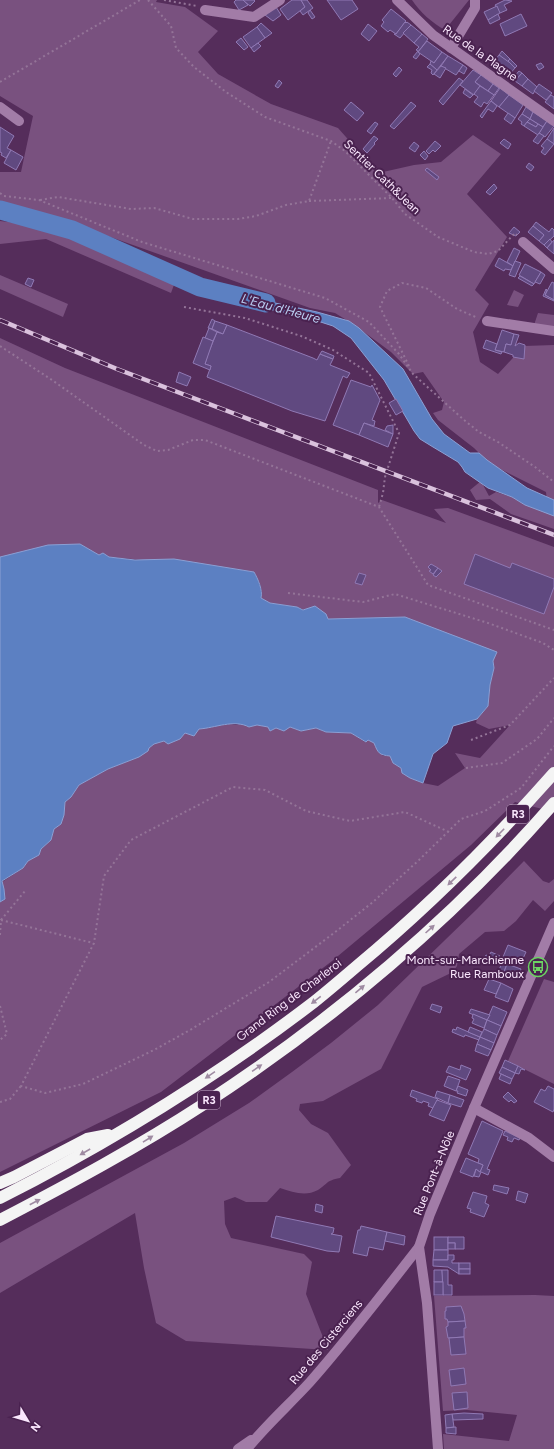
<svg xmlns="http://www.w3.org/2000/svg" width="554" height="1449" font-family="Figtree,sans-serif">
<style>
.green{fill:#79517f}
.water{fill:#5c80c2;stroke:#8b9fd4}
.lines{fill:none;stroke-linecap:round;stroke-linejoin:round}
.river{stroke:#5c80c2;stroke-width:19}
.building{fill:#604980;stroke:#9079b4}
.path{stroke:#947498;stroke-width:2;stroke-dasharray:2 3;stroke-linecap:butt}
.minor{stroke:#a27ca7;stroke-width:10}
.highway{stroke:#f4f4f4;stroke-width:12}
.rail-casing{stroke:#dac2dd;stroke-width:4.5}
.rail{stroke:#4a2250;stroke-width:3;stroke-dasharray:9;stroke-linecap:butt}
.oneway{fill:#9f8ba2}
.labels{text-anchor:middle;stroke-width:4;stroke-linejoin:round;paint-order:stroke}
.shield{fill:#4a2250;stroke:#c5acc9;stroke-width:1}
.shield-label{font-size:11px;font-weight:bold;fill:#fae7fd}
.street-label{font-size:12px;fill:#fae7fd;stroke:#4a2250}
.poi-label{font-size:12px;fill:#fae7fd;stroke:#4a2250;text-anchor:end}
.water-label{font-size:13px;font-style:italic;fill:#bacef2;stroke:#4a2250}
</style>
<rect width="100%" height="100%" fill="#552d5b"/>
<g class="green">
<path d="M0 0H157L156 2 185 7 218 31 198 52 218 74 271 104 338 128 369 163 383 172 414 165 441 162 473 135 501 154 467 194 507 237 475 290 489 304 473 332 480 362 498 374 524 346 554 345V529L511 514 490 499 476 500 470 490 481 481 489 496 496 492 512 497 525 505 548 512 546 492 490 464 474 448 438 420 433 413 442 410 444 402 423 372 413 374 391 352 353 324 335 313 310 308 88 229 46 215 0 204V172H21L33 116 0 96Z"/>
<path d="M412 0H469L445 30C432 23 420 12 412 0Z"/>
<path d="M0 221 43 226 175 282 171 293 46 239 0 244Z"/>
<path d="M0 275 68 304 63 317 0 289Z"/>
<path d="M514 290 524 295 518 307 507 305Z"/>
<path d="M538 313 554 315V327L534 325Z"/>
<path d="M0 338 65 368 378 490V503L382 500 446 523 434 509 448 508 554 547V812L515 802 471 845 332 961 161 1092 0 1172V902L5 899 4 889 2 882 23 868 28 861 39 855 41 849 51 840 54 828 61 824 65 802 71 797 79 785 108 769 139 757 149 748 154 744 164 741 168 743 180 739 185 733 199 729 230 724 236 725 242 723 249 727 257 725 268 727 270 731 276 728 290 727 301 731 316 728 326 732 351 733 365 742 368 739 374 743 383 756H390L393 763 401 768 410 778 423 783 438 786 465 768 455 753 480 758 510 725 489 729 476 723 477 719 488 706 490 685 494 668 493 661 405 617 328 619 297 607 270 603 261 598C264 590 258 579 254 572L213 566 109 557 103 553 99 555 80 544 0 557Z"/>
<path d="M524 861 543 881 549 883 554 879V901L545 911 533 900 516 921 504 931 485 932 459 954 457 966 453 972 422 987 381 1069 323 1101 300 1104 299 1110 311 1124 328 1133 351 1165 340 1178C325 1181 329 1183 318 1190 305 1197 293 1192 280 1188L267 1202H246L235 1197 224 1201 225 1224 231 1238 304 1254 312 1262 306 1294 328 1350 186 1341 156 1323 144 1268 135 1213 0 1293V1243L184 1143 249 1103 292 1072 331 1043 378 1005 477 909Z"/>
<path d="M544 979 554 982V1084L508 1061Z"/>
<path d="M535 1295 554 1296V1449H444L443 1434 509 1441 517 1415 467 1410 443 1411 434 1296Z"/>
</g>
<g class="water">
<path d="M242 292 275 303 317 312 349 321 359 328 403 369 432 419 444 434 470 453H479L487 460 527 488 554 500V516L525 505 512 497 488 488 465 472 462 467 458 462 433 447 420 439 414 431 384 380 351 338 333 326 302 316 273 310H263L257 307 247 306 240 302Z"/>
<path d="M80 544 99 555 103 553 109 557 135 560 174 559 254 572C258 579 263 590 261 598L270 603 297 607 303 610 315 606 326 614 328 619 405 617 497 652 493 661 494 668 490 685 488 706 477 719 453 726 447 743 433 754 423 783 410 778 402 773 401 768 393 763 390 756C379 755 378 753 374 743L368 740 366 742 351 733 326 732 316 728 301 731 290 727 284 731 276 728 270 731 268 727 257 725 249 727C234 719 215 728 199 729L194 736 185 733 180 739 168 744 164 741 154 744 149 748 148 751 139 757 108 769 79 785 71 797 65 802 64 815 61 824 54 829 51 840 41 849 39 855 28 861 23 868 2 881 4 889 5 899 0 902V557L48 545Z"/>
</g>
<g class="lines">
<path class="river" d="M0 210 72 230 200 287 266 303"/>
</g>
<g class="building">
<path d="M236 0H243L248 5 239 10 234 2Z"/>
<path d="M243 0H254L255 1 250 6Z"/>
<path d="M292 0H301L305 7 288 20 280 9Z"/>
<path d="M301 0H307L313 8 303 15 300 11 305 7Z"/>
<path d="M327 0H352L358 9 341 20Z"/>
<path d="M505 0 512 1 504 5 507 10 500 13 495 5Z"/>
<path d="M497 6 500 13 488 20 484 12Z"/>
<path d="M276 7 281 15 273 21 265 15Z"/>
<path d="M391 9 406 21 396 34 390 30 388 32 381 26 384 22 382 20Z"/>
<path d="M310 10 315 17 312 19 308 13Z"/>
<path d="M498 14 500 19 490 24 488 20Z"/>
<path d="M521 14 527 26 505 36 500 24Z"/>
<path d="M405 22 406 23 407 22 411 25 400 38 394 34H396Z"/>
<path d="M261 23 272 33 265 38 257 27Z"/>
<path d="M368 24 377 31 369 41 361 34Z"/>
<path d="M411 25 422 34 414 43 403 33Z"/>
<path d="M257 27 265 38 251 48 243 37Z"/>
<path d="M422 34 428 39 418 52 420 54 416 59 413 57 418 51 416 50 419 47 414 43Z"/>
<path d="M241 38 248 47 244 50 236 42Z"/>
<path d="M427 41 442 52 434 63 418 52Z"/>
<path d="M258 43 261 46 254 52 251 48Z"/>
<path d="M502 51 510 59 508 62 499 55Z"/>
<path d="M442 52 448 56 437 70 430 64 431 61 434 63Z"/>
<path d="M499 55 513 65 515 68 508 76 492 64Z"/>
<path d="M448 56 463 65 456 75 441 66Z"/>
<path d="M510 59 517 66 515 68 508 61Z"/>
<path d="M541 63 544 67 539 70 536 65Z"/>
<path d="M430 64 437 70 433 75 431 73 432 70 427 67Z"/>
<path d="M463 65 467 68 464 74 459 71Z"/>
<path d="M441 66 446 68 440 78 434 74Z"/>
<path d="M399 67 402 70 396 77 393 74Z"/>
<path d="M473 70 481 75 475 82 480 86 474 95 460 85Z"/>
<path d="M519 71 522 73 515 81 512 79Z"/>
<path d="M522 73 528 79 522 86 515 81Z"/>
<path d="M481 75 493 84 488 91 475 82Z"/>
<path d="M459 78 463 81 443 105 439 101Z"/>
<path d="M528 79 537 87 533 94 522 86Z"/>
<path d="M279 80 282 83 278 88 275 86Z"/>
<path d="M493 84 499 88 494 95 488 91Z"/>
<path d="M539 84 552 93 546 100 534 91Z"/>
<path d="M480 86 494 95 487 104 484 102 481 107 474 102 478 97 474 94Z"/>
<path d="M500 88 509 95 499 107 491 101Z"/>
<path d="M465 89 473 95 470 98 463 93Z"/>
<path d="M509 95 523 105 515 118 499 107Z"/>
<path d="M551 95 554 97V109L545 102Z"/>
<path d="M491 101 497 106 493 112 488 109 482 118 480 116Z"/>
<path d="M351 102 364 113 357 121 344 110Z"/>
<path d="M411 102 416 106 394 129 390 126Z"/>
<path d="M526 107 533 112 530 119 522 114Z"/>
<path d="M533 112 547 121 543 127 530 119Z"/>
<path d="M508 113 515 118 511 124 504 119Z"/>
<path d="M522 114 530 119 524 126 521 124 522 122 518 119Z"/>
<path d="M530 119 538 124 536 127 527 122Z"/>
<path d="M547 121 554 126 545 137 539 133Z"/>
<path d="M375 122 378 124 371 134 367 131Z"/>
<path d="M527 122 536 127 538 124 543 127 538 135 524 126Z"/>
<path d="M0 127 14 136 7 148 11 150 6 158 1 155 2 153 0 152Z"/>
<path d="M554 128V144L547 139Z"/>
<path d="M539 133 544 136 538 144 533 141Z"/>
<path d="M374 136 378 139 374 143 375 144 367 153 363 149Z"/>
<path d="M504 139 511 144 508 149 500 143Z"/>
<path d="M547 139 554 144 545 155 541 152 544 148 541 146Z"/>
<path d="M435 141 441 146 435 152 433 150 429 154 426 151Z"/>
<path d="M414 142 419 146 415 152 409 148Z"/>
<path d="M11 150 23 157 16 170 4 163Z"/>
<path d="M424 151 428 156 425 160 420 155Z"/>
<path d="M529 163 534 167 531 171 526 167Z"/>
<path d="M427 168 439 177 437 180 425 170Z"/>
<path d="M494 184 497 188 490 195 486 192Z"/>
<path d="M536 222 549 232 552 228 554 230V236L544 245 539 241 544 235 533 226Z"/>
<path d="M533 226 544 235 539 241 528 232Z"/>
<path d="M514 227 520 232 516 236 509 233Z"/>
<path d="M550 239 552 242 547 248 544 245Z"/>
<path d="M554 240V254L547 248Z"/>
<path d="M514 248 520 251 513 266 507 262Z"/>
<path d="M499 258 513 266 511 270 505 269 504 271 495 266Z"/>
<path d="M515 261 521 263 515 277 509 275Z"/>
<path d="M525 264 541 272 534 284 519 275Z"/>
<path d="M541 272 545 275 540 284 535 282Z"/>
<path d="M520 276 534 284 532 286 518 278Z"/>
<path d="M28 278 34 280 31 287 25 284Z"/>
<path d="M552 282 554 283V300L545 295Z"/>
<path d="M546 289 547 290 545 295 554 300V301L543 296Z"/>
<path d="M212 319 215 321 212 329 208 328Z"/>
<path d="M215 321 227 325 223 334 212 329Z"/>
<path d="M227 325 313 358 317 360 320 354 333 359 330 365 350 373 347 378 343 376 325 421 292 411 207 377 211 366 205 364 208 354 217 332 223 334Z"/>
<path d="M209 328 217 332 213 341 205 338Z"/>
<path d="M502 330 514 334 511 345 506 344 504 352 495 350Z"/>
<path d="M514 334 519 335 515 346 519 343 525 345 524 359 513 357V355L504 352 506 344 511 345Z"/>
<path d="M203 337 213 341 205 364 211 366 210 370 193 363Z"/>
<path d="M486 340 497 344 495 350 502 352 501 354 483 348Z"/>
<path d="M322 351 334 356 333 359 320 354Z"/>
<path d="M179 372 191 377 187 386 176 382Z"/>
<path d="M351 380 371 387 372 385 380 400 372 420 375 421 374 426 364 423 359 435 333 425Z"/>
<path d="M396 399 403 411 396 415 389 403Z"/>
<path d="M364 423 393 434 388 447 359 435Z"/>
<path d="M393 425V434L385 430 387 426Z"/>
<path d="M475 554 510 568 512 563 554 579V587L544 614 464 584Z"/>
<path d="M431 564 438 568 433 574 429 571 431 570 428 567Z"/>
<path d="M438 568 442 571 436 577 433 575Z"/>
<path d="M359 573 366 575 362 585 355 583Z"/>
<path d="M508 945 526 952 520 965 503 957Z"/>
<path d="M491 952 500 956 498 960 489 956Z"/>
<path d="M486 955 507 964 504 972 499 970 501 965 484 958Z"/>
<path d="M507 964 521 969 518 977 504 972Z"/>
<path d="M489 979 501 983 496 994 484 990Z"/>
<path d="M501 983 513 989 508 1002 495 997Z"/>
<path d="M432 1004 442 1007 440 1013 430 1009Z"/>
<path d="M493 1006 507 1012 501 1026 487 1020Z"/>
<path d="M471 1009 490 1015 487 1020 469 1013Z"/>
<path d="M473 1014 487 1020 484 1028 472 1023 474 1019 472 1018Z"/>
<path d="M487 1020 501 1026 497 1035 484 1029Z"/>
<path d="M457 1027 480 1037 479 1040 465 1035 464 1037 452 1032 453 1029 456 1030Z"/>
<path d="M470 1027 482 1032 480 1037 468 1032Z"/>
<path d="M484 1029 497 1035 494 1043 480 1037Z"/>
<path d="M480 1037 494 1043 491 1050 477 1044Z"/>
<path d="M477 1044 491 1050 488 1056 475 1051Z"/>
<path d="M505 1060 518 1066 515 1073 502 1067Z"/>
<path d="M461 1065 471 1069 466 1080 446 1072 449 1066 460 1070Z"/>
<path d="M518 1066 525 1070 521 1069 519 1074 515 1073Z"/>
<path d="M502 1067 515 1073 512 1079 499 1073Z"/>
<path d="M501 1074 512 1079 510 1084 499 1079Z"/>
<path d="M448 1076 460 1080 456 1091 444 1086Z"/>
<path d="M458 1086 468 1090 466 1096 457 1093 458 1091H456Z"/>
<path d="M548 1086 554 1089V1109L553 1112 534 1102 541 1089 545 1091Z"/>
<path d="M412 1090 438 1099 433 1108 428 1106 429 1103 423 1101 422 1103 416 1101 417 1099 410 1096Z"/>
<path d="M437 1091 450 1095 448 1103 435 1097Z"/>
<path d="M508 1092 517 1101 514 1103 511 1100 509 1102 503 1097Z"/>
<path d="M450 1095 464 1100 461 1107 448 1103Z"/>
<path d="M437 1100 451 1105 444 1121 429 1115Z"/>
<path d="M482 1121 503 1131 487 1169 490 1170 488 1175 481 1172 479 1177 474 1176 476 1169 480 1172 483 1165 478 1163 479 1159 468 1154Z"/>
<path d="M505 1131 520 1138 519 1140 514 1138 512 1142 507 1140 508 1137 503 1135Z"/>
<path d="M466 1158 483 1165 480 1172 476 1169 473 1177 460 1172Z"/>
<path d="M494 1185 509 1188 507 1194 493 1190Z"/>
<path d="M518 1191 528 1194 525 1203 516 1200Z"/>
<path d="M473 1192 487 1196 485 1203 489 1205 484 1217 470 1212 471 1209 467 1208Z"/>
<path d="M316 1204 323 1206 322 1213 315 1211Z"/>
<path d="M276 1216 334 1228 333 1233 331 1234 342 1236 339 1252 327 1251 271 1237Z"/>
<path d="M361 1226 387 1232 383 1250 369 1247 367 1256 353 1253 358 1230H360Z"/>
<path d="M387 1232 405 1236 404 1245 385 1241Z"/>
<rect x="434" y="1237" width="14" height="13"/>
<path d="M448 1237H464V1249H455V1243H448Z"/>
<rect x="448" y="1243" width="7" height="6"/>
<path d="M434 1250H448V1260H433Z"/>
<path d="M448 1255H454V1260H452V1263H459V1274L448 1267 433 1266V1260H448Z"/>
<rect x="459" y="1263" width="11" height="6"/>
<rect x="459" y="1269" width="11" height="5"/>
<path d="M434 1270H442L443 1282H434Z"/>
<path d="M442 1270H448V1285H452V1295H443Z"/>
<rect x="434" y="1282" width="9" height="13"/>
<path d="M461 1306 464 1314 465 1321 448 1322 447 1319H445V1311H446V1307Z"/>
<path d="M465 1321 466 1328H464V1337L448 1338 446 1327 448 1326V1322Z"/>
<path d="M464 1337 466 1354 451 1355 449 1338Z"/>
<path d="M464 1368 466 1384 451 1386 449 1370Z"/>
<path d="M467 1392 468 1408 454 1410 452 1393Z"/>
<path d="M464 1413 483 1414V1419L453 1420 452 1414Z"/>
<path d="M452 1414 454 1427 446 1428 445 1415Z"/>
<path d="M456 1427V1434L446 1433V1428Z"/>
</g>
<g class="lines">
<g class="path">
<path d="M148 0 171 26 176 48 194 67 226 92 265 117 331 141 345 151 392 198 405 214 438 237 474 252 488 254 498 251 515 233 517 235"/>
<path d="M164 0 197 6"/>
<path d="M0 82 140 0"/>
<path d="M0 193 4 196 39 200 142 242 325 298 369 322 399 354 413 374 464 420 479 432 498 442 535 467 554 482"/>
<path d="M40 200 58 197 131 209 154 208 193 219H238L256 216 286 205 309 201 331 141"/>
<path d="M309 201 392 198"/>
<path d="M184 307 245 318 301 336 333 350 369 373 399 433 385 477 383 493 379 507"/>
<path d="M0 346 52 380 144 445 157 451 168 450 193 440H205L379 507 428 585 554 630"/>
<path d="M409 366 380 307 387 291 402 283 426 288 457 309 478 318"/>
<path d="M288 593 363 602 395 594 488 623 543 643 554 650"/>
<path d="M471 740 510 725 554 678"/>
<path d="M466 768 502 763 537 739 554 718"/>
<path d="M449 832 405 812 350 821 306 811 265 790 233 787 131 840 104 876 94 943 21 1086 45 1093 83 1084 154 1050 190 1030 269 982 334 933 373 902 419 860 461 819 485 811 521 788 554 746"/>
<path d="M1 920 93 943"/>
<path d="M0 935 1 920 25 891"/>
<path d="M0 1006 7 1034 0 1040"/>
<path d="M0 1102 10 1099 21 1086"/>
</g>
<g class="minor">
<path d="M397 0 433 35 554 121"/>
<path d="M205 10 254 17 280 0"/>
<path d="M451 48 475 8V0"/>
<path d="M0 107 19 121"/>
<path d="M523 242 554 269"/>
<path d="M487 321 554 331"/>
<path d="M474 1108 529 1138 554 1157"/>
<path d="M238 1449 251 1440"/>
<path d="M247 1449C266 1425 289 1405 310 1382 348 1339 383 1293 419 1247"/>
<path d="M438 1449 427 1303 419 1247 430 1214 474 1108 554 923"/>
</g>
<g class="highway">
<path d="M0 1183 14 1177 87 1139 108 1135"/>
<path d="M0 1198C110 1142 216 1077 314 1002 329 990 343 978 357 966 428 907 493 842 554 773"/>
<path d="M0 1220C69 1184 138 1147 204 1104 332 1021 454 918 554 803"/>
</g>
<g class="rail-casing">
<path id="rail" d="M0 320 117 369 554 535"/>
</g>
<use href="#rail" class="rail"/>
</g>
<defs><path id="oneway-solid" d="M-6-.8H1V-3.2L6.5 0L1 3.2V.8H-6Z"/></defs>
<g class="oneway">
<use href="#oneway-solid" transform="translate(500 833) rotate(134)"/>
<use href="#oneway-solid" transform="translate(452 881) rotate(136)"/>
<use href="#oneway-solid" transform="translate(430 929) rotate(-42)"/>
<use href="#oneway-solid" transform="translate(360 989) rotate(-40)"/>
<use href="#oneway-solid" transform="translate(316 1000) rotate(142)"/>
<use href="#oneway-solid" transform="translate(257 1068) rotate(-34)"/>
<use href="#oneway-solid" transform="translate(210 1075) rotate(146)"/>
<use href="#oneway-solid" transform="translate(148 1139) rotate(-32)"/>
<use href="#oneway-solid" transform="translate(85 1152) rotate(150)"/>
<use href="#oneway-solid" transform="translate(35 1202) rotate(-28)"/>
</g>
<defs>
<g id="bus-ring" transform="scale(1)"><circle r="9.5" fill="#4a2250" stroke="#6bd362" stroke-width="1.5"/><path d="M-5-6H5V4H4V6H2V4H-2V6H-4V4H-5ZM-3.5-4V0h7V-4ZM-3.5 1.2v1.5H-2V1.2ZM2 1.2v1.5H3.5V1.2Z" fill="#6bd362"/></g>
</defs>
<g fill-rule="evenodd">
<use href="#bus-ring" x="538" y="967"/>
</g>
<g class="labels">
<g class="shield">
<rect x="507" y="805" width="22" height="18" rx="3"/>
<rect x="198" y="1091" width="22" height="18" rx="3"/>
</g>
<g class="shield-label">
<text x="518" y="818">R3</text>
<text x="209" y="1104">R3</text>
</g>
<g class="street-label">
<text transform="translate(480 53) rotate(35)" y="4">Rue de la Plagne</text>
<text transform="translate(382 177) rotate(44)" y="4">Sentier Cath&amp;Jean</text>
<text transform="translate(289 1000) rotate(-37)" y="4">Grand Ring de Charleroi</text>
<text transform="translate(434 1173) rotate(-68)" y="4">Rue Pont-à-Nôle</text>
<text transform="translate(326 1342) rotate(-50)" y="4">Rue des Cisterciens</text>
</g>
<g class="poi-label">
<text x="524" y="964">Mont-sur-Marchienne<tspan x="524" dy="14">Rue Ramboux</tspan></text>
</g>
<g class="water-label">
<text transform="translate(281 308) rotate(15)" y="5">L'Eau d'Heure</text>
</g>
</g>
<g transform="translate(28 1421) rotate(128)" stroke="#4a2250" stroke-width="3" paint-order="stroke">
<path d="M0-3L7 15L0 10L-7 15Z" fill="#fae7fd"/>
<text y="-6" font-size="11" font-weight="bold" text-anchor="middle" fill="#fae7fd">N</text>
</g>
</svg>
